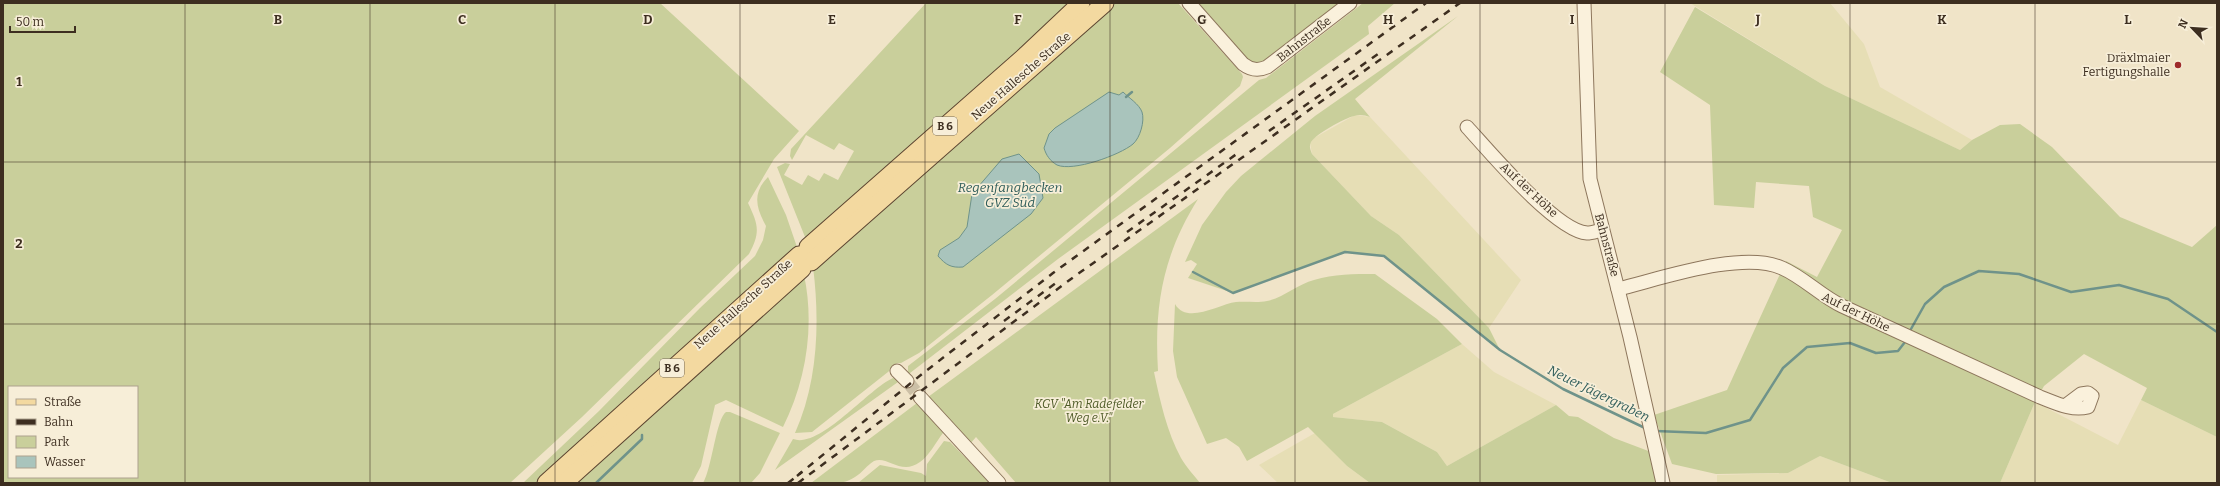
<svg xmlns="http://www.w3.org/2000/svg" width="2220" height="486" font-family="Bitter,serif">
<style>
.farmland{fill:#e6deb5}
.green{fill:#c9cf9b;fill-rule:evenodd}
.water{fill:#a9c4bc;stroke:#6f938a}
.lines{fill:none;stroke-linecap:round;stroke-linejoin:round}
.stream{stroke:#6f938a;stroke-width:2.5}
.minor-tunnel{stroke:#ccc0a6;stroke-width:13;stroke-dasharray:13 6;stroke-linecap:butt}
.minor-casing{stroke:#8d765c;stroke-width:15}
.major-casing{stroke:#5b4430;stroke-width:19}
.minor{stroke:#faf1dc;stroke-width:13}
.major{stroke:#f3d9a0;stroke-width:17}
.rail{stroke:#3d2e20;stroke-width:2.5;stroke-dasharray:7 7;stroke-linecap:butt}
.grid{fill:none;stroke:#3d2e20;stroke-width:1;stroke-opacity:0.55}
.poi-dot{fill:#9e2a2b;stroke:#f7eed8;stroke-width:1.5}
.labels{text-anchor:middle;stroke-width:3.5;stroke-linejoin:round;paint-order:stroke}
.shield{fill:#f7eed8;stroke:#756857;stroke-width:1}
.shield-label{font-size:11px;font-weight:bold;fill:#3d2e20}
.street-label{font-size:12px;fill:#3d2e20;stroke:#f7eed8}
.poi-label{font-size:12px;fill:#3d2e20;stroke:#f7eed8;text-anchor:end}
.park-label{font-size:12px;font-style:italic;fill:#4d5a26;stroke:#f7eed8}
.water-label{font-size:13px;font-style:italic;fill:#2f5d5a;stroke:#f7eed8}
.grid-label{font-size:13px;text-anchor:middle;font-weight:bold;fill:#3d2e20;stroke:#f7eed8;stroke-width:3.5;stroke-linejoin:round;paint-order:stroke}
</style>
<rect width="100%" height="100%" fill="#f0e4c8"/>
<g class="farmland">
<path d="M1690 3H1830L1864 44 1880 87 1972 140 1960 150 1825 86Z"/>
<path d="M1355 115 1370 117 1521 280 1489 328 1399 235 1371 216 1312 154 1310 143 1314 138Z"/>
<path d="M1462 344 1494 372 1556 405 1447 466 1437 452 1382 422 1333 417V414Z"/>
<path d="M2141 400 2217 437V483H2000L2035 402 2118 445Z"/>
<path d="M1315 433 1347 466 1370 483H1278L1259 465Z"/>
<path d="M1820 456 1892 483H1717V475L1788 473Z"/>
</g>
<g class="green">
<path d="M3 3H660L799 131 774 159 748 203C758 224 761 232 749 254L582 417 510 483H3ZM9 387H137V477H9Z"/>
<path d="M926 3H1074L807 242 777 167 785 163 790 164 784 175 802 185 808 175 819 181 824 173 838 180 854 151 839 143 834 150 806 135 792 160 790 156 791 149Z"/>
<path d="M1114 3H1178L1242 74 1243 77 1240 86 1170 148 992 295 919 353 901 363H897L888 372 812 432 795 433C818 382 820 321 813 267Z"/>
<path d="M1195 3H1343L1267 63H1252L1245 59Z"/>
<path d="M1363 3H1395L1368 26 1369 34 1058 259 910 373H908V366L995 299 1259 80 1266 78Z"/>
<path d="M1695 7 1825 86 1960 150 1972 140 2000 125 2020 124 2052 147 2120 217 2192 247 2217 225V437L2141 400 2147 388 2084 354 2044 386 2035 402 2000 483H1892L1820 456 1788 473 1716 474 1672 464 1654 415 1727 390 1786 261 1817 277 1842 230 1813 217 1809 186 1756 182 1754 208 1714 205 1710 105 1660 72Z"/>
<path d="M1458 16 1355 99 1370 117C1365 115 1359 114 1354 116 1345 118 1316 134 1311 142 1309 146 1310 149 1312 154L1371 216 1399 235 1489 328 1500 350 1384 256 1345 252 1233 293 1188 278 1197 264 1191 260 1185 262 1202 225 1226 192 1241 176 1315 116Z"/>
<path d="M768 177 786 215 798 250 536 483H523L599 411 700 308 755 256 763 240 766 226C756 208 752 193 768 177Z"/>
<path d="M1198 199C1163 255 1154 305 1158 371L1154 372C1160 401 1167 432 1181 458 1186 467 1194 475 1200 483H1016L976 437 970 444 928 397Z"/>
<path d="M1375 274 1437 319 1462 344 1333 414V417L1382 422 1437 452 1447 466 1556 405 1569 416 1578 417 1614 438 1651 452 1657 483H1370L1347 466 1308 427 1247 461 1239 447 1226 438 1207 444 1177 377 1173 351 1175 304C1187 325 1219 304 1236 302 1246 301 1257 303 1267 301 1283 298 1298 284 1314 280 1334 274 1354 274 1375 274Z"/>
<path d="M804 275C815 326 806 381 783 427L726 400 715 405 701 466 692 483H572Z"/>
<path d="M893 378 898 380V382L775 470 793 439C820 449 867 390 893 378Z"/>
<path d="M917 403 943 428V433C936 442 929 456 920 462 901 476 887 455 874 461 867 465 862 473 855 477 842 486 826 483 811 483Z"/>
<path d="M726 412H730L780 433 760 473 751 483H703C712 468 716 419 726 412Z"/>
<path d="M944 441 950 442 990 483H858L880 465 921 473 926 476 927 464Z"/>
</g>
<g class="water">
<path d="M1109 92 1119 95 1123 92C1129 98 1139 104 1142 112 1145 121 1140 138 1133 144 1120 155 1073 172 1057 165 1050 161 1046 155 1044 148L1049 134 1055 128Z"/>
<path d="M1019 154 1039 174 1043 198 1031 214 963 267C951 268 946 265 938 256L940 250 959 238 967 227 972 194 1002 159Z"/>
</g>
<g class="lines">
<g class="stream">
<path d="M1126 97 1132 92"/>
<path d="M1193 272 1233 293 1345 252 1384 256 1500 350 1563 389 1645 428"/>
<path d="M1911 329 1925 304 1944 287 1979 271 2019 274 2071 292 2119 285 2168 299 2217 332"/>
<path d="M1656 431 1706 433 1750 420 1783 368 1807 347 1850 343 1876 353 1898 351 1905 342"/>
<path d="M596 483 642 439V435"/>
</g>
<path class="minor-tunnel" d="M907 381 920 397"/>
<g class="minor-casing">
<g id="minor">
<path d="M1189 3 1243 64C1251 70 1258 71 1267 67L1350 3"/>
<path d="M1584 3 1590 179 1630 337 1663 483"/>
<path d="M1467 127C1489 151 1556 231 1587 233 1592 233 1597 231 1602 230"/>
<path d="M1618 289C1660 279 1742 250 1782 268 1803 277 1821 296 1842 306L2040 397C2056 403 2071 411 2088 407L2092 396 2088 393 2081 394 2065 406"/>
<path d="M897 371 907 381"/>
<path d="M920 397 999 483"/>
</g>
</g>
<g class="major-casing">
<g id="major">
<path d="M808 247 1026 55 1081 3"/>
<path d="M811 262 1105 3"/>
<path d="M546 483 799 255"/>
<path d="M564 483 802 269"/>
</g>
</g>
<use href="#minor" class="minor"/>
<use href="#major" class="major"/>
<g class="rail">
<path d="M1269 131 1378 54"/>
<path d="M1127 232 1238 153"/>
<path d="M1004 321 1060 280"/>
<path d="M797 476 922 374 1053 273 1426 3"/>
<path d="M788 483 802 472"/>
<path d="M798 483 1075 276 1460 3"/>
</g>
</g>
<path class="grid" d="M185 3V483M370 3V483M555 3V483M740 3V483M925 3V483M1110 3V483M1295 3V483M1480 3V483M1665 3V483M1850 3V483M2035 3V483M3 162H2217M3 324H2217"/>
<circle class="poi-dot" cx="2178" cy="65" r="4"/>
<g class="labels">
<g class="shield">
<rect x="933" y="117" width="24" height="18" rx="3"/>
<rect x="660" y="359" width="24" height="18" rx="3"/>
</g>
<g class="shield-label">
<text x="945" y="130">B 6</text>
<text x="672" y="372">B 6</text>
</g>
<g class="street-label">
<text transform="translate(1304 39) rotate(-38)" y="4">Bahnstraße</text>
<text transform="translate(1021 76) rotate(-41)" y="4">Neue Hallesche Straße</text>
<text transform="translate(1529 190) rotate(43)" y="4">Auf der Höhe</text>
<text transform="translate(1607 245) rotate(75)" y="4">Bahnstraße</text>
<text transform="translate(743 304) rotate(-42)" y="4">Neue Hallesche Straße</text>
<text transform="translate(1856 312) rotate(26)" y="4">Auf der Höhe</text>
</g>
<g class="poi-label">
<text x="2170" y="62">Dräxlmaier<tspan x="2170" dy="14">Fertigungshalle</tspan></text>
</g>
<g class="park-label">
<text x="1089" y="408">KGV "Am Radefelder<tspan x="1089" dy="14">Weg e.V."</tspan></text>
</g>
<g class="water-label">
<text x="1010" y="192">Regenfangbecken<tspan x="1010" dy="15">GVZ Süd</tspan></text>
<text transform="translate(1599 393) rotate(26)" y="5">Neuer Jägergraben</text>
</g>
</g>
<g class="grid-label">
<text x="278" y="24">B</text>
<text x="462" y="24">C</text>
<text x="648" y="24">D</text>
<text x="832" y="24">E</text>
<text x="1018" y="24">F</text>
<text x="1202" y="24">G</text>
<text x="1388" y="24">H</text>
<text x="1572" y="24">I</text>
<text x="1758" y="24">J</text>
<text x="1942" y="24">K</text>
<text x="2128" y="24">L</text>
<text x="19" y="86">1</text>
<text x="19" y="248">2</text>
</g>
<rect width="2220" height="486" fill="none" stroke="#3d2e20" stroke-width="8"/>
<rect x="8" y="386" width="130" height="92" fill="#f7eed8" stroke="#ada18e"/>
<rect x="16" y="399" width="20" height="6" fill="#f3d9a0" stroke="#ada18e"/>
<text x="44" y="406" font-size="12" fill="#3d2e20">Straße</text>
<rect x="16" y="419" width="20" height="6" fill="#3d2e20" stroke="#ada18e"/>
<text x="44" y="426" font-size="12" fill="#3d2e20">Bahn</text>
<rect x="16" y="436" width="20" height="12" fill="#c9cf9b" stroke="#ada18e"/>
<text x="44" y="446" font-size="12" fill="#3d2e20">Park</text>
<rect x="16" y="456" width="20" height="12" fill="#a9c4bc" stroke="#ada18e"/>
<text x="44" y="466" font-size="12" fill="#3d2e20">Wasser</text>
<g transform="translate(2192 28) rotate(295)" stroke="#f7eed8" stroke-width="3" paint-order="stroke">
<path d="M0-3L7 15L0 10L-7 15Z" fill="#3d2e20"/>
<text y="-6" font-size="11" font-weight="bold" text-anchor="middle" fill="#3d2e20">N</text>
</g>
<path d="M10 26v6h65v-6" fill="none" stroke="#3d2e20" stroke-width="2"/>
<text x="16" y="26" font-size="12" fill="#3d2e20" stroke="#f7eed8" stroke-width="3" paint-order="stroke">50 m</text>
</svg>
